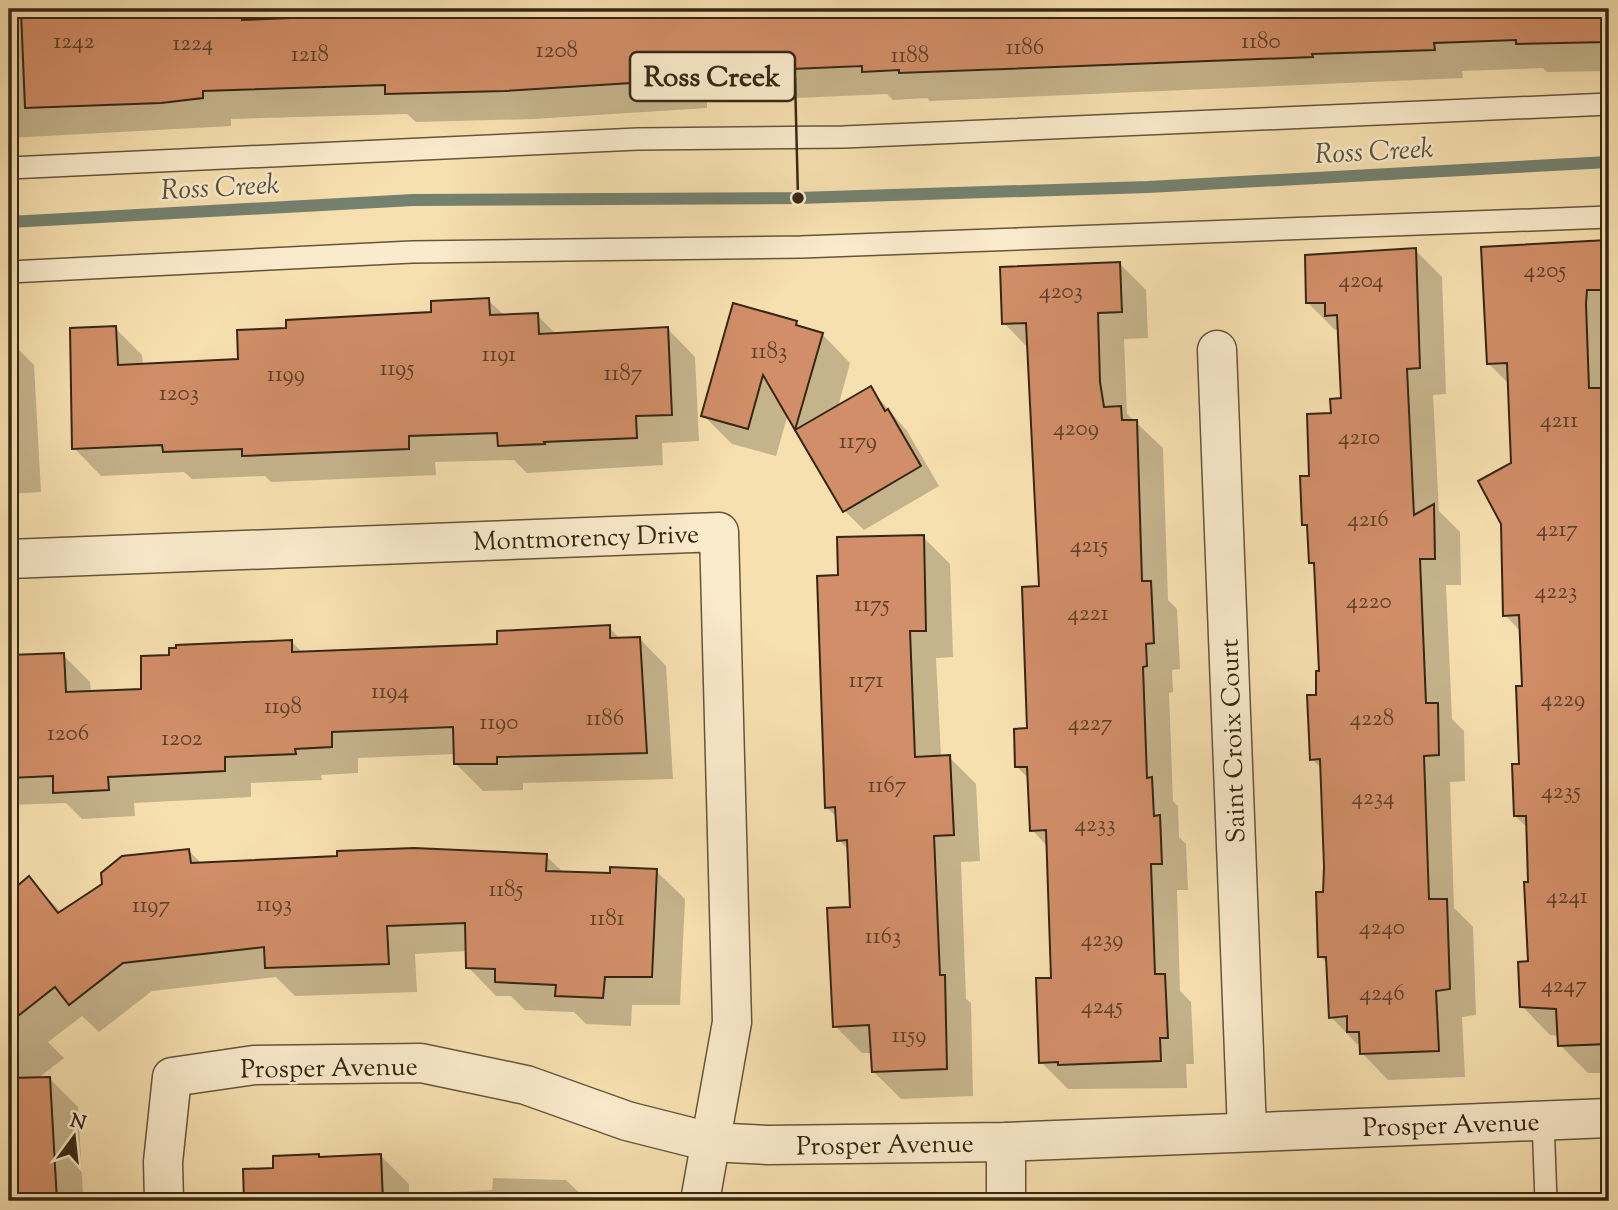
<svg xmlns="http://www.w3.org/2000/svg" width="1618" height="1210" font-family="'Sorts Mill Goudy',serif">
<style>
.shadow{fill:#0003}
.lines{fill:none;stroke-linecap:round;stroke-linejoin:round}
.stream{stroke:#74816f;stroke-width:12}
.building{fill:#d18e68;stroke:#362713;stroke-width:2}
.lane-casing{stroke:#66553a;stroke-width:24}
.street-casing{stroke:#66553a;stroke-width:41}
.lane{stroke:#faebcc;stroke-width:21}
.street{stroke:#faebcc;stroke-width:38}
.labels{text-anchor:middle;stroke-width:5;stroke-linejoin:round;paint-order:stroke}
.number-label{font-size:23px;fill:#5d4128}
.street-label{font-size:26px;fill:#362713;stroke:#faebcc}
.water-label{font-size:28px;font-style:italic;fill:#555441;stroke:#faebcc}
.leader{fill:none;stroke:#362713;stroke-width:2.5}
.callout-dot{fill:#362713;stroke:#faebcc;stroke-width:2.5}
.callout{fill:#faebcc;stroke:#362713;stroke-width:2.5}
.callout-label{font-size:28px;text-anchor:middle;font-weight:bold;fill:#362713}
</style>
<rect width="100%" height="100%" fill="#f7e0b0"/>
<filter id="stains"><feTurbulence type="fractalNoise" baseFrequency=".00286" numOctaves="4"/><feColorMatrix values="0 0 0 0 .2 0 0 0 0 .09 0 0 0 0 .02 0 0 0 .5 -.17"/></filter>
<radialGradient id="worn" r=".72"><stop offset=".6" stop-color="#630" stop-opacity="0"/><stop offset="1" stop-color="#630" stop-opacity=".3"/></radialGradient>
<g class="shadow">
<path d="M9 9 16 14 81 11V9H258L269 20 318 18 317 9H1609V71L1547 72 1543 68 1462 71 1463 78 930 101 927 98 893 100 887 94 707 102V108L534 119 416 122 407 114 231 119V126L9 138Z"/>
<path d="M1606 242 1609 245V1073H1588L1560 1045 1559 1036 1550 1035 1522 1006 1530 963 1529 883 1528 828 1515 816 1521 765V632L1505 615 1512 464 1510 385 1488 363Z"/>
<path d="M1415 250 1442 277 1446 394 1433 395 1439 511 1460 532 1461 585H1446L1452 719 1464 731 1465 781 1450 782 1454 908 1473 927 1476 1015 1462 1017 1465 1077 1388 1080 1362 1053 1361 1043 1357 1044 1331 1017 1329 965 1320 956 1326 867 1322 769 1312 759 1320 673 1316 568 1310 562 1309 530 1304 524 1333 415 1343 400 1339 329 1335 330 1308 303Z"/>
<path d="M1119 263 1146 290 1148 338 1124 339 1127 414 1163 448 1168 600 1177 609 1180 669 1172 670 1173 692 1169 693 1173 801 1178 806 1179 837 1186 844 1188 890H1177L1180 991 1191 1002 1194 1064H1186L1187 1088 1068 1089 1041 1062 1053 980 1048 847 1032 830 1029 779 1017 767 1029 730 1024 639 1027 638 1041 588 1029 349 1004 323Z"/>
<path d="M488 300 505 316 537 315 557 335 668 329 695 357 699 441 662 443 663 465 527 473 514 460 435 462 436 475 271 482 265 476 192 479 184 472 101 476 74 448 115 328 142 355 143 365 240 361 288 330 433 314Z"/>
<path d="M796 323 802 329 822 334 850 363 838 407 870 388 907 431 939 486 864 530 844 510 788 414 776 456 732 444 703 415Z"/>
<path d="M9 340 34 365 41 492 9 494Z"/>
<path d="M923 537 950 564 953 657 936 658 941 757H949L976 784 980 861 961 862 966 999 971 1003 973 1096 901 1099 874 1072 873 1053H862L835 1026 852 909 849 850 839 840 838 818 826 807 839 577Z"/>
<path d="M609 627 621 640 640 639 666 666 673 779 523 783V790L483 791 456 764V754L358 758V773L321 775 322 780 251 783V797L134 803 135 816 82 819 66 803 9 805V655H63L90 682 91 692 143 690 291 641 303 653 499 646Z"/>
<path d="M188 850 202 864 546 856 564 873 611 875 656 871 685 899 680 1005H632L631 1026 586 1024 574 1012 525 1010 511 996H496L468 967 467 951 415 954 417 992 295 996 276 977 152 991 99 1032 82 1016 48 1042 64 1058 37 1079H50L78 1107 83 1193 91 1201H9V895L29 879 62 913Z"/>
<path d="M380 1155 409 1184V1194L492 1190 493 1178 566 1180 588 1201H243L245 1171 275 1170V1157Z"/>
</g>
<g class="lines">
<path class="stream" d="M9 222 413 200 798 198 1148 187 1609 162"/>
</g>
<g class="building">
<path d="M80 9H242V20L316 17 315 9H1609V42L1516 44V40L1434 43 1435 50 1312 54 1313 57 899 73V70L862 72V66L679 74V80L505 91 385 94V85L203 91V98L161 103 25 108 21 12Z"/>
<path d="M1607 240 1609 290H1587L1586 304 1589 388H1601V402H1609V612H1605L1609 685V1044L1558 1046 1556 1009 1520 1007 1518 962 1528 961 1524 882H1528L1526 816H1514L1512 764H1519L1516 686H1522L1519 615 1503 616 1501 524 1478 481 1511 463 1507 363 1487 364 1481 247Z"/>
<path d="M1416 248 1420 368 1407 369 1414 515 1434 504 1435 559H1420L1426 703H1438L1439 755 1424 756 1429 899H1447L1450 989 1436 991 1439 1051 1360 1054 1359 1032H1347V1016L1329 1018 1326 957H1318L1316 892H1323L1324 867 1320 759 1310 760 1307 695H1316V671H1319L1314 563H1309L1307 525H1302L1300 476H1309L1307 414 1331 413 1330 399 1341 398 1337 315 1325 316V303H1306L1305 255Z"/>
<path d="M1120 262 1122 312 1098 313 1100 382 1104 407 1121 406 1122 420H1137L1142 581H1151L1154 643 1146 644 1147 666 1143 667 1147 778 1152 777 1154 816 1160 815 1162 864H1151L1155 974H1165L1168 1038H1160L1161 1061 1058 1065V1062L1039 1063 1036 978H1051L1046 830 1030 831 1027 767H1015L1014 729 1027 728 1022 587 1039 586 1026 323 1002 324 1000 267Z"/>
<path d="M489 298 490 315 538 313 539 334 668 327 672 415 636 416 637 438 544 442 545 444 498 446 497 433 409 436V449L289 454 242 456V449L163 452 162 445 72 449 70 328 116 326 118 365 238 359 237 330 286 328V320L431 312V301Z"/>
<path d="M733 303 797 321 796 325 823 333 795 430 763 375 748 429 701 416Z"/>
<path d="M871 386 885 411 888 409 921 466 843 512 795 430Z"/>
<path d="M924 535 926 631H910L915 757 950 755 954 835 934 836 940 975H945L947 1069 872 1072 869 1025 833 1027 827 908 850 907 847 840 837 841 835 807 825 808 817 576 838 575 837 537Z"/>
<path d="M610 625V638L640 637 647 753 497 757V764H454L453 727 332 732V747L295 749 296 754 225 757V771L108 777 109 790 53 793V776L9 778V655L64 653 66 692 141 689V656L169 655V648H176V645L292 640V652L497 644V631Z"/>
<path d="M414 848 547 854 546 871 610 873V867L657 869 652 977H605L603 998 555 996 556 985 495 982V969L466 968 465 923 387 926 389 964 265 968 264 947 123 963 69 1005 55 987 9 1023V893L29 876 58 913 102 884 101 873 122 856 189 849 191 863 337 856V851Z"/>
<path d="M50 1077 57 1201H9V1078Z"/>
<path d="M319 1154V1157L381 1154 383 1201H244L243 1169 273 1168V1156Z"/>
</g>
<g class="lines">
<g class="lane-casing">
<g id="lane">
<path d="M9 168 638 139 844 137 1609 104"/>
<path d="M9 272 412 252 801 247 1609 217"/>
<path d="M1543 1120 1546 1201"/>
</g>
</g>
<g class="street-casing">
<g id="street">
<path d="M1217 350 1247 1131"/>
<path d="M9 559 719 532 732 1022 700 1201"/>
<path d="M164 1201 163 1162 172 1077 254 1065 421 1063 526 1085 627 1121 710 1142 768 1145 1006 1142 1609 1118"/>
<path d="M1006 1201V1142"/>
</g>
</g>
<use href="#lane" class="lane"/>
<use href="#street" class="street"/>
</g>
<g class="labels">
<g class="number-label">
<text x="74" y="48">1242</text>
<text x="1261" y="48">1180</text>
<text x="193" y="50">1224</text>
<text x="1025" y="54">1186</text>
<text x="557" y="57">1208</text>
<text x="310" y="61">1218</text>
<text x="910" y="62">1188</text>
<text x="1545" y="277">4205</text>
<text x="1361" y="287">4204</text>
<text x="1061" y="298">4203</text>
<text x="769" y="358">1183</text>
<text x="499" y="361">1191</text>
<text x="397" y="375">1195</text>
<text x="623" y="380">1187</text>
<text x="286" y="381">1199</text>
<text x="179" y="400">1203</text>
<text x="1559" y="427">4211</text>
<text x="1076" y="435">4209</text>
<text x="1359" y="444">4210</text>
<text x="858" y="448">1179</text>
<text x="1368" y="526">4216</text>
<text x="1557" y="536">4217</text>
<text x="1089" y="552">4215</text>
<text x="1556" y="598">4223</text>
<text x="1369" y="608">4220</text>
<text x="872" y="611">1175</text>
<text x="1088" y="620">4221</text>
<text x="866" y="687">1171</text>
<text x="390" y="698">1194</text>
<text x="1563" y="706">4229</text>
<text x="283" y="713">1198</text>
<text x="605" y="725">1186</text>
<text x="1372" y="725">4228</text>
<text x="499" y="729">1190</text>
<text x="1090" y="730">4227</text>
<text x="68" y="740">1206</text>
<text x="182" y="745">1202</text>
<text x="887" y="792">1167</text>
<text x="1561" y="798">4235</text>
<text x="1373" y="804">4234</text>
<text x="1095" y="831">4233</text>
<text x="506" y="896">1185</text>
<text x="1567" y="903">4241</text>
<text x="274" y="911">1193</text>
<text x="151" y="912">1197</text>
<text x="607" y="925">1181</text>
<text x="1382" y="934">4240</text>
<text x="883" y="943">1163</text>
<text x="1102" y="946">4239</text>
<text x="1564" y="992">4247</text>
<text x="1382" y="1000">4246</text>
<text x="1102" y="1013">4245</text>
<text x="909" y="1042">1159</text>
</g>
<g class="street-label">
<text transform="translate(586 537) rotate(-2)" y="9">Montmorency Drive</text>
<text transform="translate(1232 741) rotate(-92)" y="9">Saint Croix Court</text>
<text transform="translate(329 1067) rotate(-1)" y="9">Prosper Avenue</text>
<text transform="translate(1451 1124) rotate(-2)" y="9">Prosper Avenue</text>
<text transform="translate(885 1144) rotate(-1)" y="9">Prosper Avenue</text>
</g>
<g class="water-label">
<text transform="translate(1374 150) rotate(-3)" y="10">Ross Creek</text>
<text transform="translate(220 186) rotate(-3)" y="10">Ross Creek</text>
</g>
</g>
<path class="leader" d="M798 198L795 77"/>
<circle class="callout-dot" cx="798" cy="198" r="7"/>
<rect class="callout" x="630" y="52" width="165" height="49" rx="7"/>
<g class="callout-label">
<text x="712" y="86">Ross Creek</text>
</g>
<rect width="1618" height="1210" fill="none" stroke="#f7e0b0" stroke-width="35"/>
<rect x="10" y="10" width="1597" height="1189" fill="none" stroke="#362713" stroke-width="3.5"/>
<rect x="18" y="18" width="1583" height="1175" fill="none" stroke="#362713" stroke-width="2"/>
<g transform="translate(74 1137) rotate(15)" stroke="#faebcc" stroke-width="5" paint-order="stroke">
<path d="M0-5L12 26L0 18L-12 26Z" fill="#362713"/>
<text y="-10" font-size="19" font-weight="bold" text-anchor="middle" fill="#362713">N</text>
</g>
<rect width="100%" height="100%" filter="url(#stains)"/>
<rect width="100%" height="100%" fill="url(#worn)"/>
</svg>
